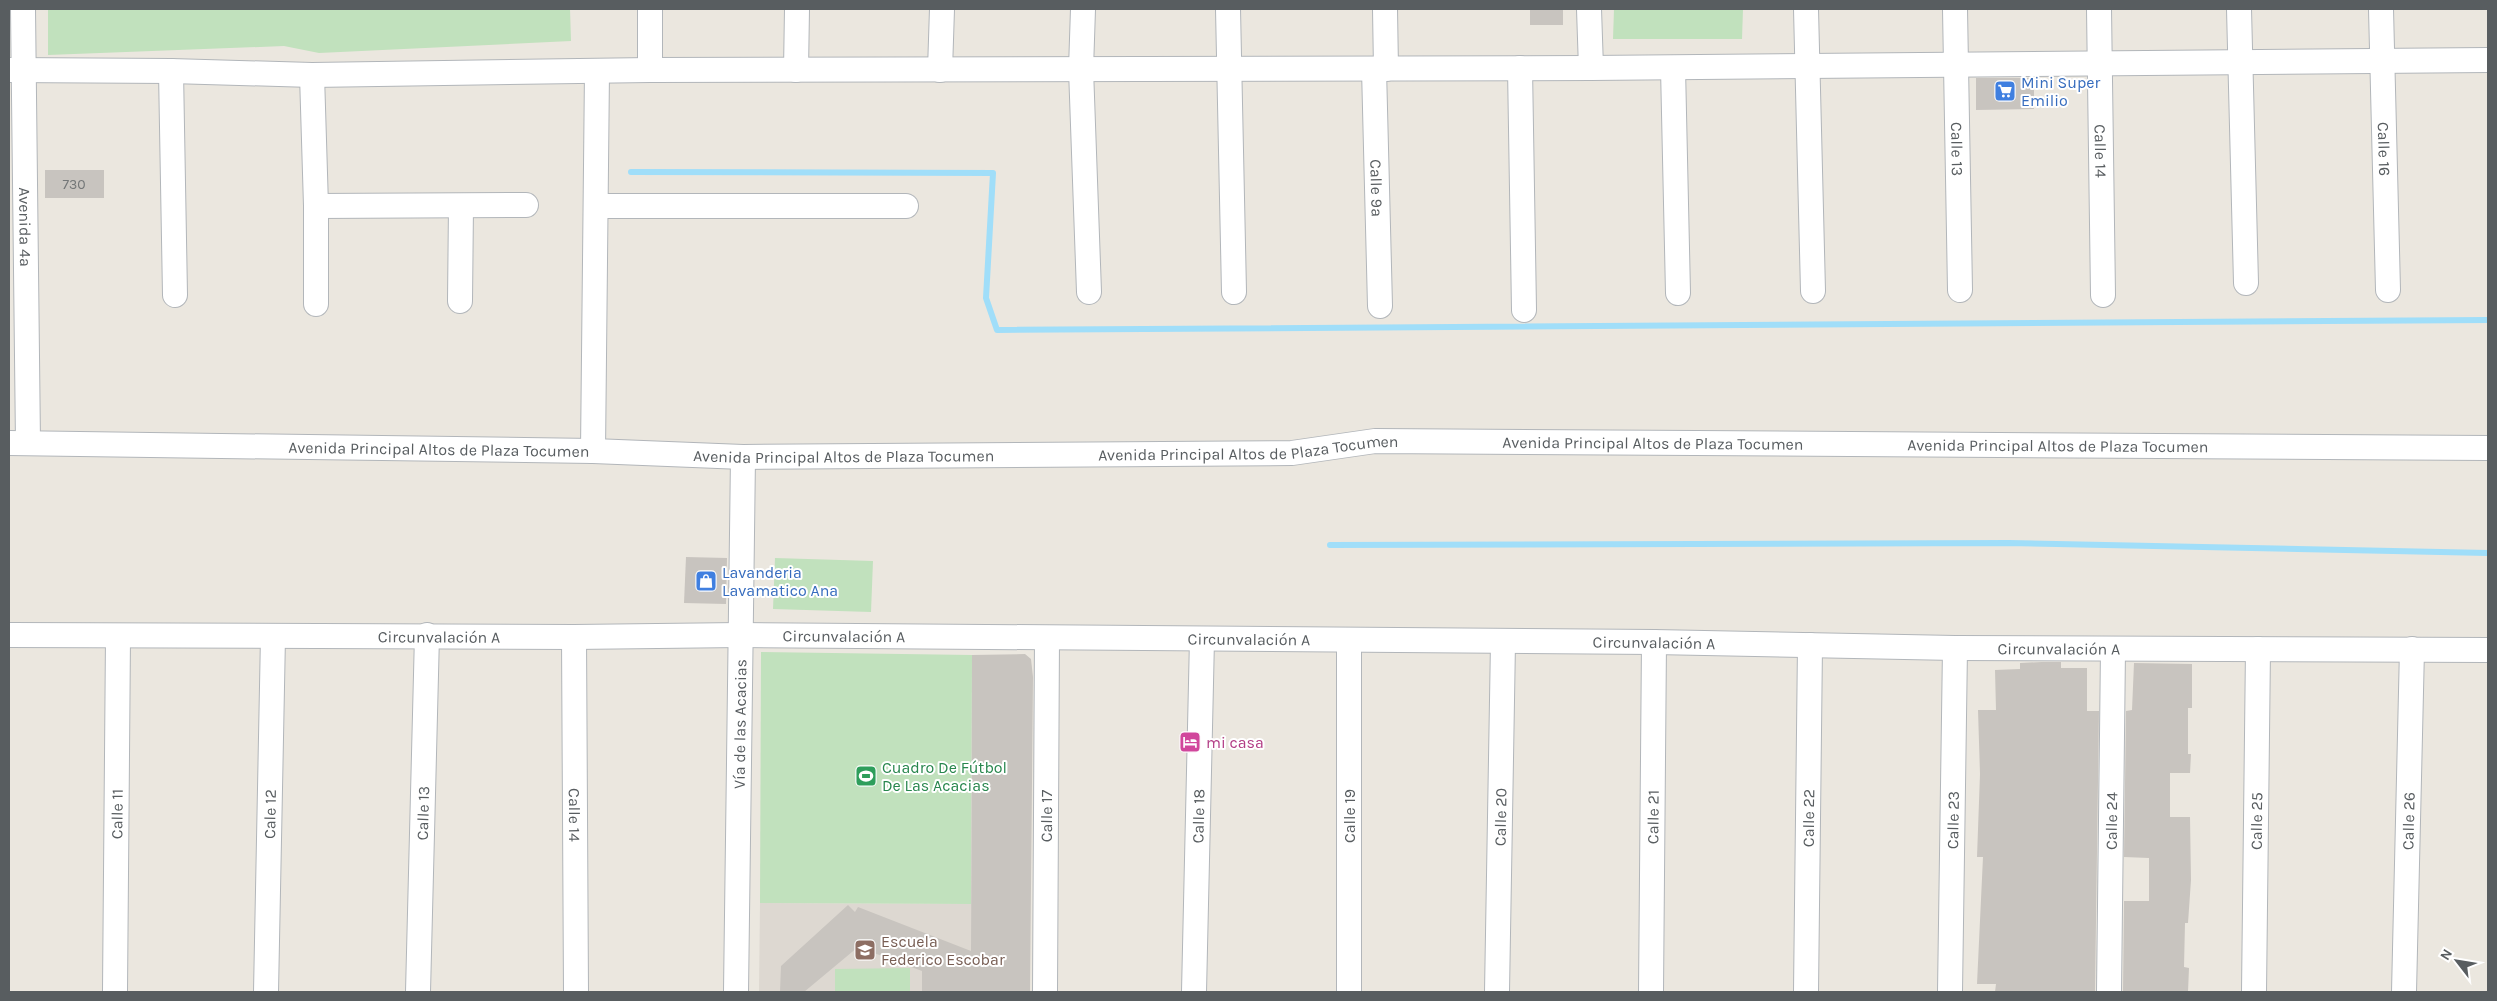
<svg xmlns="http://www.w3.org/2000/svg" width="2497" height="1001" font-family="Karla,sans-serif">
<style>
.education{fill:#ddd8d1}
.green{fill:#c1e1bd}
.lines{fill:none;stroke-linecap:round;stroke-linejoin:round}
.stream{stroke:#a0def9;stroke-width:6}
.building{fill:#c8c4bf}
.minor-casing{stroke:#b2b6ba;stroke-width:26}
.minor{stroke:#fff;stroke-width:24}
.labels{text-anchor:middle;stroke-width:4;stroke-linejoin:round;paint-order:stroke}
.number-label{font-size:14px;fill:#747778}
.shop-label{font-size:16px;fill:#366cbe;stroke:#fff;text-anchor:start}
.street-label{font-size:16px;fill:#585d60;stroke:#fff}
.hotel-label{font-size:16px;fill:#b23c85;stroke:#fff;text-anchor:start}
.leisure-label{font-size:16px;fill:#27864d;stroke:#fff;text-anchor:start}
.education-label{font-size:16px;fill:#785e54;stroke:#fff;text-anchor:start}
</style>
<rect width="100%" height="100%" fill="#ebe7df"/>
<path class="education" d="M760 903 971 904V992H759Z"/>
<g class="green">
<path d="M48 9H570L571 41 319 53 284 46 48 55Z"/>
<path d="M1614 9H1743L1742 39H1613Z"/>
<path d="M775 558 873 561 871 612 773 609Z"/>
<path d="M761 652 972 655 971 904 760 903Z"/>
<path d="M910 968V992H835V969Z"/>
</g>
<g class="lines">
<g class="stream">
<path d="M631 172 993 173 986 298 997 330 2488 320"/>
<path d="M1330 545 2009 543 2488 553"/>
</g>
</g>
<g class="building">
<rect x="1530" y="9" width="33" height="16"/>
<path d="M1976 78H2034V109L1976 110Z"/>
<rect x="45" y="170" width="59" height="28"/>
<path d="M686 557 727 558 726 604 684 603Z"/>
<path d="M1025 654 1031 659 1033 677 1030 992H922V971L858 947 804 992H780L781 966 848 905 855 912 858 907 971 951 972 655Z"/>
<path d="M2042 662H2061V668H2087V711H2099L2095 992H1995L1996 984H1977L1983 857H1977L1980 774 1978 710H1996L1995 670 2020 669V663Z"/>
<path d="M2134 663 2192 664V708H2188V754H2191L2190 773H2170V817H2190L2191 880 2188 923H2185L2184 967 2189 968 2188 992H2123L2124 901H2149V858L2124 857 2126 711 2132 710Z"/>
</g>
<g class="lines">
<g class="minor-casing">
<g id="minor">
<path id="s1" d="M23 9 28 443"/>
<path d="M650 9V70"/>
<path d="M1083 9 1081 69 1089 292"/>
<path d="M1228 9 1234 292"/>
<path d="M1385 9 1386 69"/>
<path d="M1589 9 1591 68"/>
<path d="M1806 9 1813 291"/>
<path id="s2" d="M1955 9 1960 290"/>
<path id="s3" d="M2099 9 2103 295"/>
<path d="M2239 9 2246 283"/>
<path id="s4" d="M2381 9 2388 290"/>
<path d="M1520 68 1524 310"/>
<path d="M1673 68 1678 293"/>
<path id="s5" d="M1374 69 1380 306"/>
<path d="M9 70 171 71 312 75 650 70 1591 68 2488 60"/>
<path d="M796 70 797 9"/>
<path d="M940 70 942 9"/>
<path d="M171 71 175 295"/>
<path d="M312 75 316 206V304"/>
<path d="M316 206 526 205"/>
<path d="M596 206H906"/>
<path d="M460 301 461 206"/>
<path id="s6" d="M9 443 593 451 743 457 1292 453 1375 441 2488 448"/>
<path d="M593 451 597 71"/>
<path id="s7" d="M9 635 574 637 740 635 1654 642 1955 648 2488 650"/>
<path id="s8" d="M574 637 576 992"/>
<path d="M1349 640V992"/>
<path id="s9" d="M115 992 118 637"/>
<path id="s10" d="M266 992 273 636"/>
<path id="s11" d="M418 992 427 635"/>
<path id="s12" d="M736 992 743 457"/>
<path id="s13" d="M1045 992 1047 638"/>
<path id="s14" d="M1194 992 1202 639"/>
<path id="s15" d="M1497 992 1503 642"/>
<path id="s16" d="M1651 992 1654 642"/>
<path id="s17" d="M1806 992 1810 645"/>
<path id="s18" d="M1950 992 1955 648"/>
<path id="s19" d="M2109 992 2113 649"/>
<path id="s20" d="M2254 992 2258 649"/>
<path id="s21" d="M2404 992 2412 649"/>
</g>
</g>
<use href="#minor" class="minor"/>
</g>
<defs>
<g id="supermarket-square" transform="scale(1.125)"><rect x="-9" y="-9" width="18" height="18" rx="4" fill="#3f7fe0" stroke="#fff"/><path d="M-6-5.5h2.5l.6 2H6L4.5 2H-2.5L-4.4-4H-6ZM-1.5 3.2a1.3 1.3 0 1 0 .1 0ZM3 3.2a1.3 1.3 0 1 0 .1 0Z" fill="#fff"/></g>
<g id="shop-square" transform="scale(1.125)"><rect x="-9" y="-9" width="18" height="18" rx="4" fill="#3f7fe0" stroke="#fff"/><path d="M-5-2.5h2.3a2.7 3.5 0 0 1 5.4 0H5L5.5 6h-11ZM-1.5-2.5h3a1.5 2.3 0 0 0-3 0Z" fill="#fff"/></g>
<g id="hotel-square" transform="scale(1.125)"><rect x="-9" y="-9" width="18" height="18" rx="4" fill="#d1479c" stroke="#fff"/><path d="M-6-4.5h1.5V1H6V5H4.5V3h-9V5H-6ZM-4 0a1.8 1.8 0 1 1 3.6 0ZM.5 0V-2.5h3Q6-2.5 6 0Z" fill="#fff"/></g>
<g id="stadium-square" transform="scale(1.125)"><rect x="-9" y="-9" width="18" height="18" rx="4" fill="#2e9e5b" stroke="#fff"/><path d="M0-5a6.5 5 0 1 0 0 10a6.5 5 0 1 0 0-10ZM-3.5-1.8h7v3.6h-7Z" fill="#fff"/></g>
<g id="school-square" transform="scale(1.125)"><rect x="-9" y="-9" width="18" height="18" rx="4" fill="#8d6e63" stroke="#fff"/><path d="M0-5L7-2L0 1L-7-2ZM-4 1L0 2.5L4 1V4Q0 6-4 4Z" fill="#fff"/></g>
</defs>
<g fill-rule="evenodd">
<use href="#supermarket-square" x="2005" y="91"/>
<use href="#shop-square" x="706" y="581"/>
<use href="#hotel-square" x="1190" y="742"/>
<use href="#stadium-square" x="866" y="776"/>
<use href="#school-square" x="865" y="950"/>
</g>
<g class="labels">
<g class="number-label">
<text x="74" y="189">730</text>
</g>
<g class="shop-label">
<text x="2021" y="88">Mini Super<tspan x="2021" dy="18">Emilio</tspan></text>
<text x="722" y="578">Lavanderia<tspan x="722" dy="18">Lavamatico Ana</tspan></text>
</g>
<g class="street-label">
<text dy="6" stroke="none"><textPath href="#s4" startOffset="140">Calle 16</textPath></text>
<text dy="6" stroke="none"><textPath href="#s2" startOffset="140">Calle 13</textPath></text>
<text dy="6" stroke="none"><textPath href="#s3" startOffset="142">Calle 14</textPath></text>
<text dy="6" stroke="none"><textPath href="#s5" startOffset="119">Calle 9a</textPath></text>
<text dy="6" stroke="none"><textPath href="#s1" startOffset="218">Avenida 4a</textPath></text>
<text dy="6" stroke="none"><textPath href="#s6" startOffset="1645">Avenida Principal Altos de Plaza Tocumen</textPath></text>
<text dy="6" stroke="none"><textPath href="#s6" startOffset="2050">Avenida Principal Altos de Plaza Tocumen</textPath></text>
<text dy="6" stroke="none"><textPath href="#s6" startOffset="1240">Avenida Principal Altos de Plaza Tocumen</textPath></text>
<text dy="6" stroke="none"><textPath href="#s6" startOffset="430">Avenida Principal Altos de Plaza Tocumen</textPath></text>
<text dy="6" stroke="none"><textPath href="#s6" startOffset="835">Avenida Principal Altos de Plaza Tocumen</textPath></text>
<text dy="6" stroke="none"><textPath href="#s7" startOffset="430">Circunvalación A</textPath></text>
<text dy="6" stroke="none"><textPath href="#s7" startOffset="835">Circunvalación A</textPath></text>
<text dy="6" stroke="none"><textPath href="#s7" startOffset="1240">Circunvalación A</textPath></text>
<text dy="6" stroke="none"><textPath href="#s7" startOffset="1645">Circunvalación A</textPath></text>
<text dy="6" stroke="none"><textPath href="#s7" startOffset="2050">Circunvalación A</textPath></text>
<text dy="6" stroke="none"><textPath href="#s12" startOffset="268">Vía de las Acacias</textPath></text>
<text dy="6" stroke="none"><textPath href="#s10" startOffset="178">Cale 12</textPath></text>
<text dy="6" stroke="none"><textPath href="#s11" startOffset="179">Calle 13</textPath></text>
<text dy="6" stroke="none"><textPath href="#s9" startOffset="178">Calle 11</textPath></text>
<text dy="6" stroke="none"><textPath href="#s8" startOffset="178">Calle 14</textPath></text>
<text dy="6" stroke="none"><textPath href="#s13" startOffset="176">Calle 17</textPath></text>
<text dy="6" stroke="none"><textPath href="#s14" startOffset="176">Calle 18</textPath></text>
<text transform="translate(1349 816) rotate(-90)" y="6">Calle 19</text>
<text dy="6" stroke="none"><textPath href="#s15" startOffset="175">Calle 20</textPath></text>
<text dy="6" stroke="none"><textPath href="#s16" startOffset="175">Calle 21</textPath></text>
<text dy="6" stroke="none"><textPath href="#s17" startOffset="174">Calle 22</textPath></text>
<text dy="6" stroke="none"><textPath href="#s18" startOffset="172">Calle 23</textPath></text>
<text dy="6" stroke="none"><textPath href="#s19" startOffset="171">Calle 24</textPath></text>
<text dy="6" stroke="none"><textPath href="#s21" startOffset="171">Calle 26</textPath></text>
<text dy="6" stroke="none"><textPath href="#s20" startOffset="171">Calle 25</textPath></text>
</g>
<g class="hotel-label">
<text x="1206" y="748">mi casa</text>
</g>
<g class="leisure-label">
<text x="882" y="773">Cuadro De Fútbol<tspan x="882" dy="18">De Las Acacias</tspan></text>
</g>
<g class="education-label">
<text x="881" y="947">Escuela<tspan x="881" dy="18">Federico Escobar</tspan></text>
</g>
</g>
<rect width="2497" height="1001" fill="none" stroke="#585d60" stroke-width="20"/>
<g transform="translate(2457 961) rotate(301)" stroke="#ffffff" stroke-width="4" paint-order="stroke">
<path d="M0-4L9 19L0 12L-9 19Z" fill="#585d60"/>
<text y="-8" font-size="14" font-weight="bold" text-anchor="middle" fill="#585d60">N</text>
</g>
</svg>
